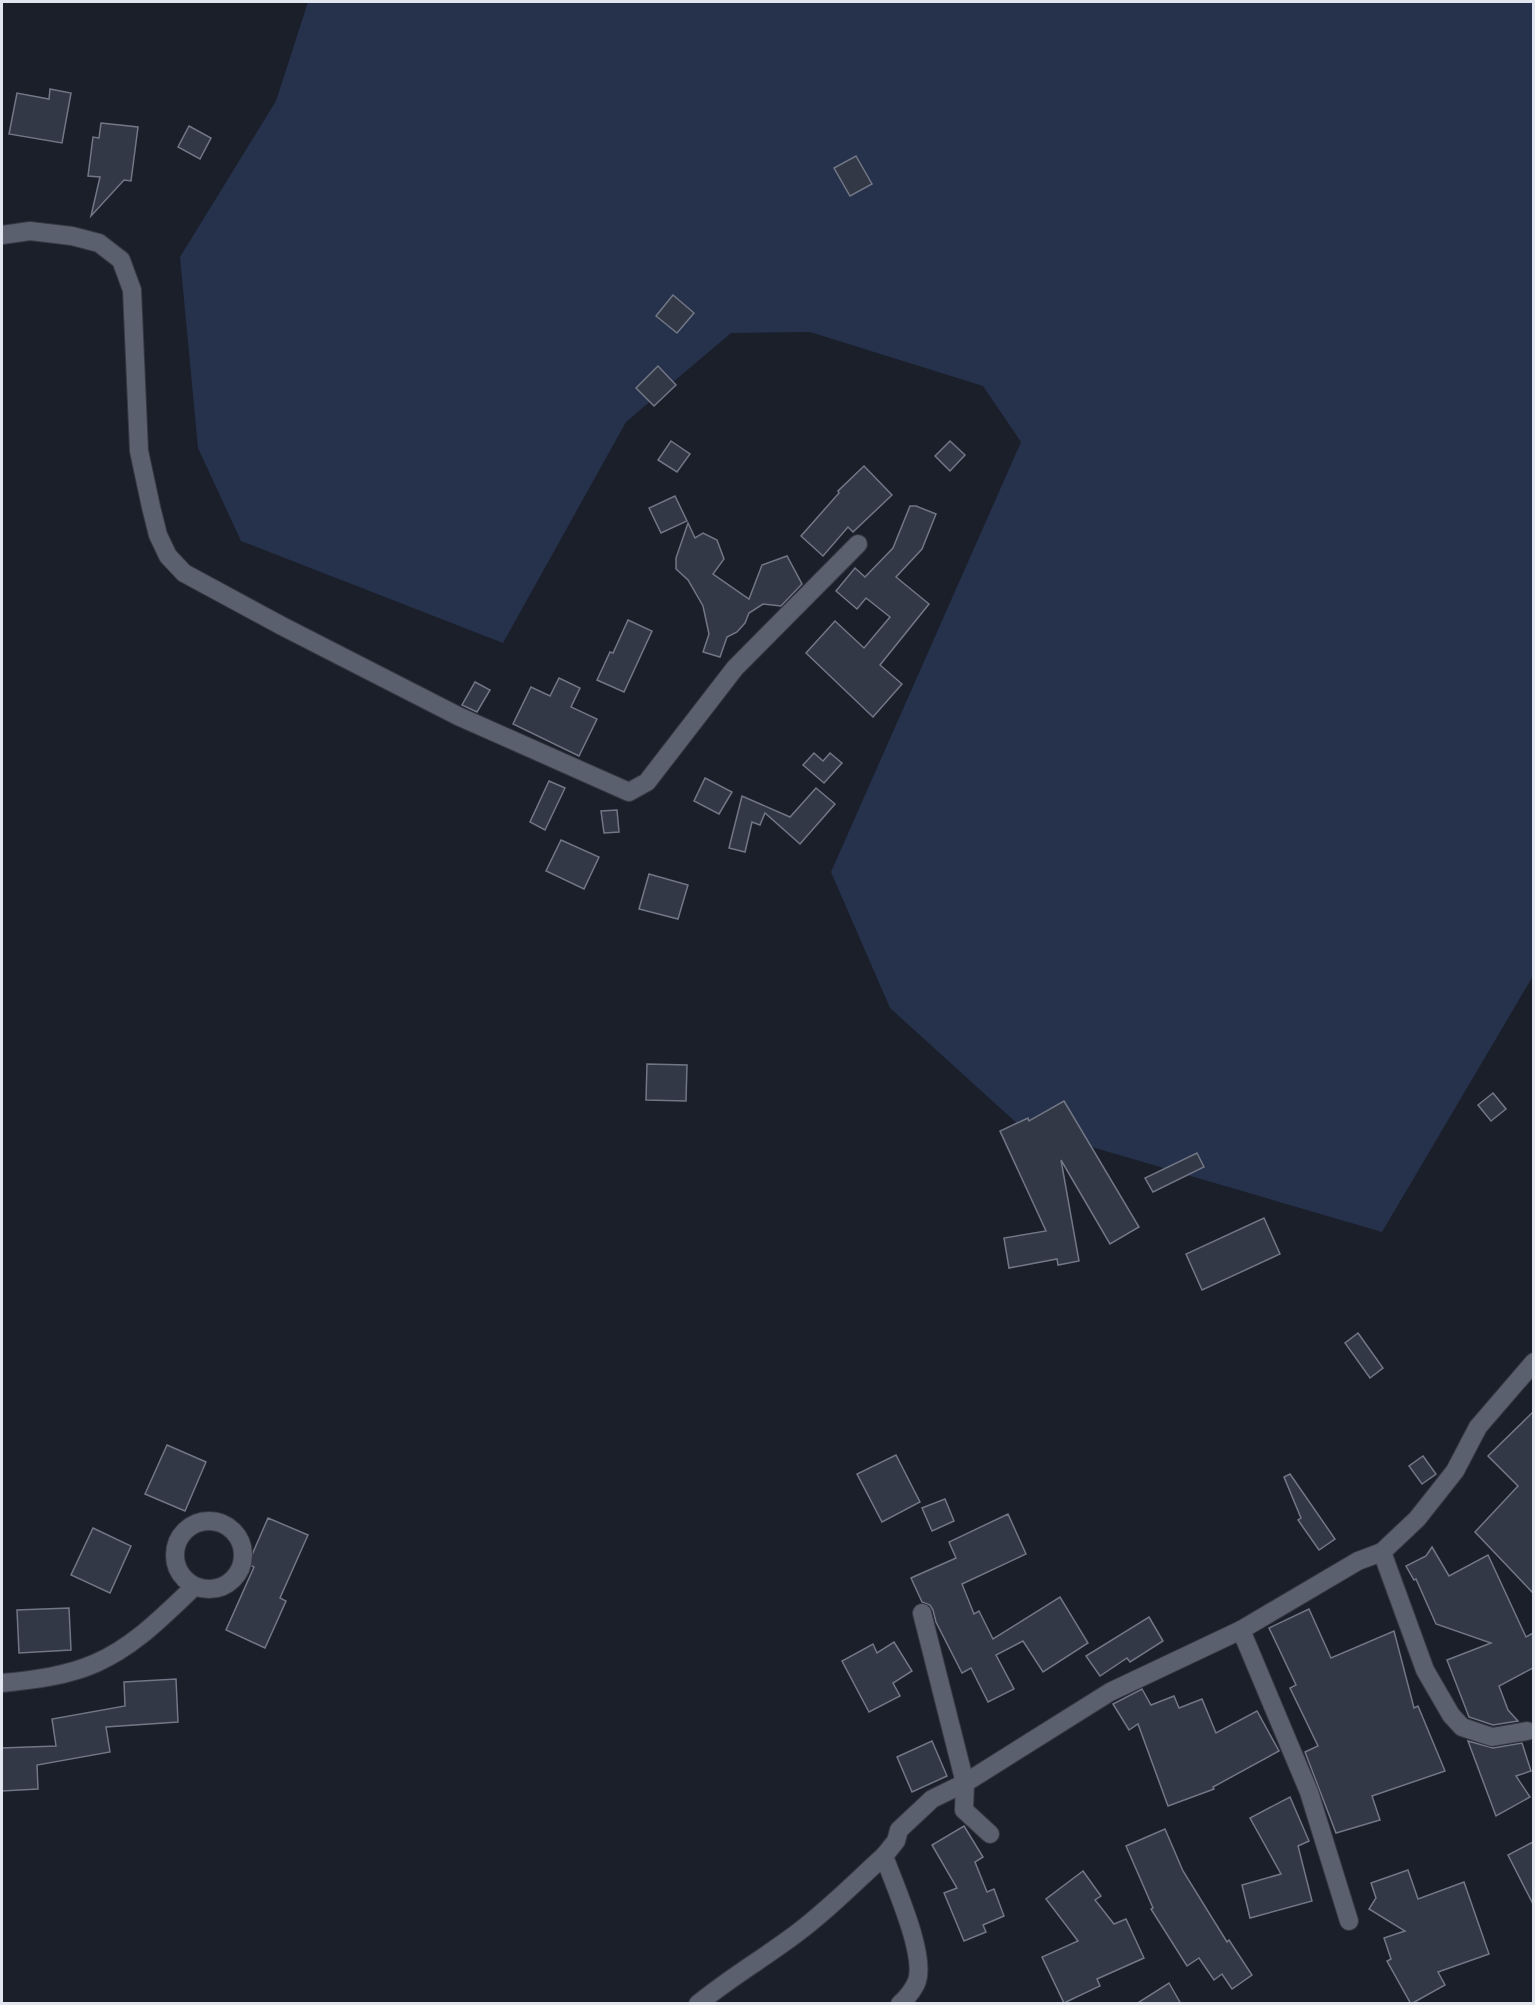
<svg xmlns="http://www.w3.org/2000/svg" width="1535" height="2005" font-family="Mulish,sans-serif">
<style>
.green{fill:#26314b}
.building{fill:#323845;stroke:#717786;stroke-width:1.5}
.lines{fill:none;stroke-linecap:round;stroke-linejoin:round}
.minor-casing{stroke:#363943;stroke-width:20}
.minor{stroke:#5a606e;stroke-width:18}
</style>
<rect width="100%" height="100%" fill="#1a1f2a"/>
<path class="green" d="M308 2H1533V976L1382 1232 1020 1126 890 1008 831 872 1021 442 983 386 810 332 731 333 626 422 503 643 241 541 198 448 180 257 276 101Z"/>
<g class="building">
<path d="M50 89 71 93 62 143 9 134 17 93 49 99Z"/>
<path d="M101 123 138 127 131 181 124 180 91 216 100 177 88 176 93 137 99 138Z"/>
<path d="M189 126 211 138 200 159 178 147Z"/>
<path d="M856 156 872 184 850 196 834 168Z"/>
<path d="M673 295 694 313 677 333 656 316Z"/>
<path d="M658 366 676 385 654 406 636 388Z"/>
<path d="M671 441 690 454 677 472 658 460Z"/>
<path d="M950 441 965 455 950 471 935 456Z"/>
<path d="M864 466 892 495 853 532 848 527 823 556 801 536 839 493 838 491Z"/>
<path d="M675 496 687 521 661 533 649 508Z"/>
<path d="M910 506H916L936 514 922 549 896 577 929 604 880 665 902 684 873 717 806 653 835 621 864 648 890 617 866 598 857 609 836 591 855 568 865 577 893 548Z"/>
<path d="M688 523 695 538 703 533 717 540 724 559 713 574 749 599 762 565 787 556 802 584 781 606 763 604 749 613 745 623 737 632 727 637 720 657 703 652 709 634 703 606 688 580 676 569V558Z"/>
<path d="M628 620 652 631 624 692 597 680 610 652 613 653Z"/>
<path d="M559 678 580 688 571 707 597 719 579 756 513 724 531 687 550 696Z"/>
<path d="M475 682 490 690 477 712 462 705Z"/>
<path d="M814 753 823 761 830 753 842 763 824 783 803 765Z"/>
<path d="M705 778 732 792 719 814 694 801Z"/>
<path d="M549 781 565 788 545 830 530 822Z"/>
<path d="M816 788 835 804 800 844 765 813 760 825 752 822 745 852 729 848 742 796 790 817Z"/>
<path d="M617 810 619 832 604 833 601 811Z"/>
<path d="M561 840 599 857 584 889 546 871Z"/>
<path d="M649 874 688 885 678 919 639 909Z"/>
<path d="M647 1064 687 1065 686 1101 646 1100Z"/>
<path d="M1493 1093 1506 1109 1491 1121 1478 1105Z"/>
<path d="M1064 1101 1139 1227 1110 1244 1061 1160 1079 1261 1058 1265 1057 1259 1009 1268 1004 1238 1046 1231 1000 1131 1028 1118 1029 1121Z"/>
<path d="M1197 1153 1204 1167 1153 1192 1145 1178Z"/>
<path d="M1264 1218 1280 1254 1202 1290 1186 1254Z"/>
<path d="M1358 1333 1383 1368 1370 1378 1345 1343Z"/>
<path d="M1533 1412V1593L1475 1532 1518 1486 1488 1456Z"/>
<path d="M167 1445 206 1462 185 1511 145 1494Z"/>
<path d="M896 1455 920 1502 882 1522 857 1474Z"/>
<path d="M1423 1456 1436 1474 1422 1484 1409 1466Z"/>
<path d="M1290 1474 1335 1539 1319 1550 1298 1520 1301 1518 1284 1477Z"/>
<path d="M945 1499 954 1521 932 1531 922 1508Z"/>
<path d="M1008 1514 1026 1554 962 1584 974 1614 979 1611 993 1639 1060 1597 1088 1643 1043 1672 1023 1641 996 1655 1014 1689 988 1702 971 1668 962 1673 936 1622 933 1610 930 1605 922 1602 911 1578 956 1558 949 1542Z"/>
<path d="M268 1518 308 1535 280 1598 286 1601 265 1648 226 1630 254 1567 248 1564Z"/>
<path d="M93 1528 131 1546 110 1593 71 1575Z"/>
<path d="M1432 1547 1449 1576 1488 1555 1526 1637 1533 1633V1668L1499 1686 1508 1710 1518 1721 1493 1725 1469 1717 1447 1660 1491 1643 1436 1624 1416 1579 1414 1580 1406 1566 1426 1556Z"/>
<path d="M69 1608 71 1650 19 1653 17 1610Z"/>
<path d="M1309 1609 1331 1658 1394 1631 1414 1708 1418 1706 1445 1771 1372 1796 1380 1820 1336 1833 1305 1752 1318 1746 1290 1688 1296 1685 1269 1628Z"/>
<path d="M1149 1617 1163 1641 1130 1662 1127 1658 1100 1676 1086 1656Z"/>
<path d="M894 1642 912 1671 893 1683 900 1696 869 1712 842 1661 873 1644 877 1653Z"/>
<path d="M176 1679 178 1722 106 1727 110 1752 37 1765 38 1789 2 1791V1748L56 1746 52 1719 125 1706 124 1682Z"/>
<path d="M1142 1689 1151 1705 1174 1696 1179 1708 1202 1699 1216 1733 1257 1711 1279 1751 1213 1787 1214 1789 1168 1806 1138 1724 1129 1730 1113 1704Z"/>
<path d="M932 1741 947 1776 912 1792 897 1757Z"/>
<path d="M1468 1741 1493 1748 1522 1743 1531 1771 1516 1776 1530 1797 1496 1816Z"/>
<path d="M1290 1797 1309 1841 1298 1846 1312 1901 1250 1918 1242 1885 1281 1874 1250 1818Z"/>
<path d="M964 1826 983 1857 975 1862 987 1892 994 1889 1004 1916 983 1925 986 1932 964 1941 944 1893 957 1888 932 1845Z"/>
<path d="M1165 1829 1183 1871 1227 1942 1229 1940 1252 1975 1232 1989 1222 1974 1214 1980 1199 1958 1187 1966 1151 1909 1153 1908 1126 1846Z"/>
<path d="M1533 1842V1904L1508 1855Z"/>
<path d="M1408 1870 1418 1899 1464 1882 1489 1954 1438 1972 1445 1985 1411 2004 1387 1961 1391 1959 1384 1938 1405 1931 1369 1909 1376 1898 1371 1883Z"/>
<path d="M1083 1871 1101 1896 1095 1900 1114 1924 1126 1919 1144 1958 1097 1979 1100 1986 1064 2003 1042 1957 1078 1941 1046 1899Z"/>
<path d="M1169 1983 1181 2004H1136Z"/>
</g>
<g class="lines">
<g class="minor-casing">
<g id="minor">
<path d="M2 235 30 231 72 236 99 243 121 260 132 290 139 451 151 507 158 535 168 556 184 573 282 626 458 716 629 792 647 782 735 668 858 544"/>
<circle cx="209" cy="1555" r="34"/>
<path d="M1382 1552 1425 1670 1451 1715 1462 1727 1492 1737 1527 1731"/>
<path d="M922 1613 965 1783 964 1810 990 1834"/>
<path d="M1241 1630 1309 1792 1349 1921"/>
<path d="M2 1683C33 1680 67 1676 96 1663 135 1646 164 1615 194 1587"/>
<path d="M698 2004C727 1980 759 1961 789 1939 823 1915 853 1884 884 1856"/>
<path d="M900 2004C906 1999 914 1989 917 1981 926 1954 894 1884 884 1856L896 1841 899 1830 932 1799 965 1783 1110 1692 1241 1630 1358 1561 1382 1552 1417 1519 1455 1471 1478 1427 1534 1362"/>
</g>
</g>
<use href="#minor" class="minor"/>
</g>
<rect width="1535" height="2005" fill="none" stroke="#e2e6ee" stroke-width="6"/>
</svg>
